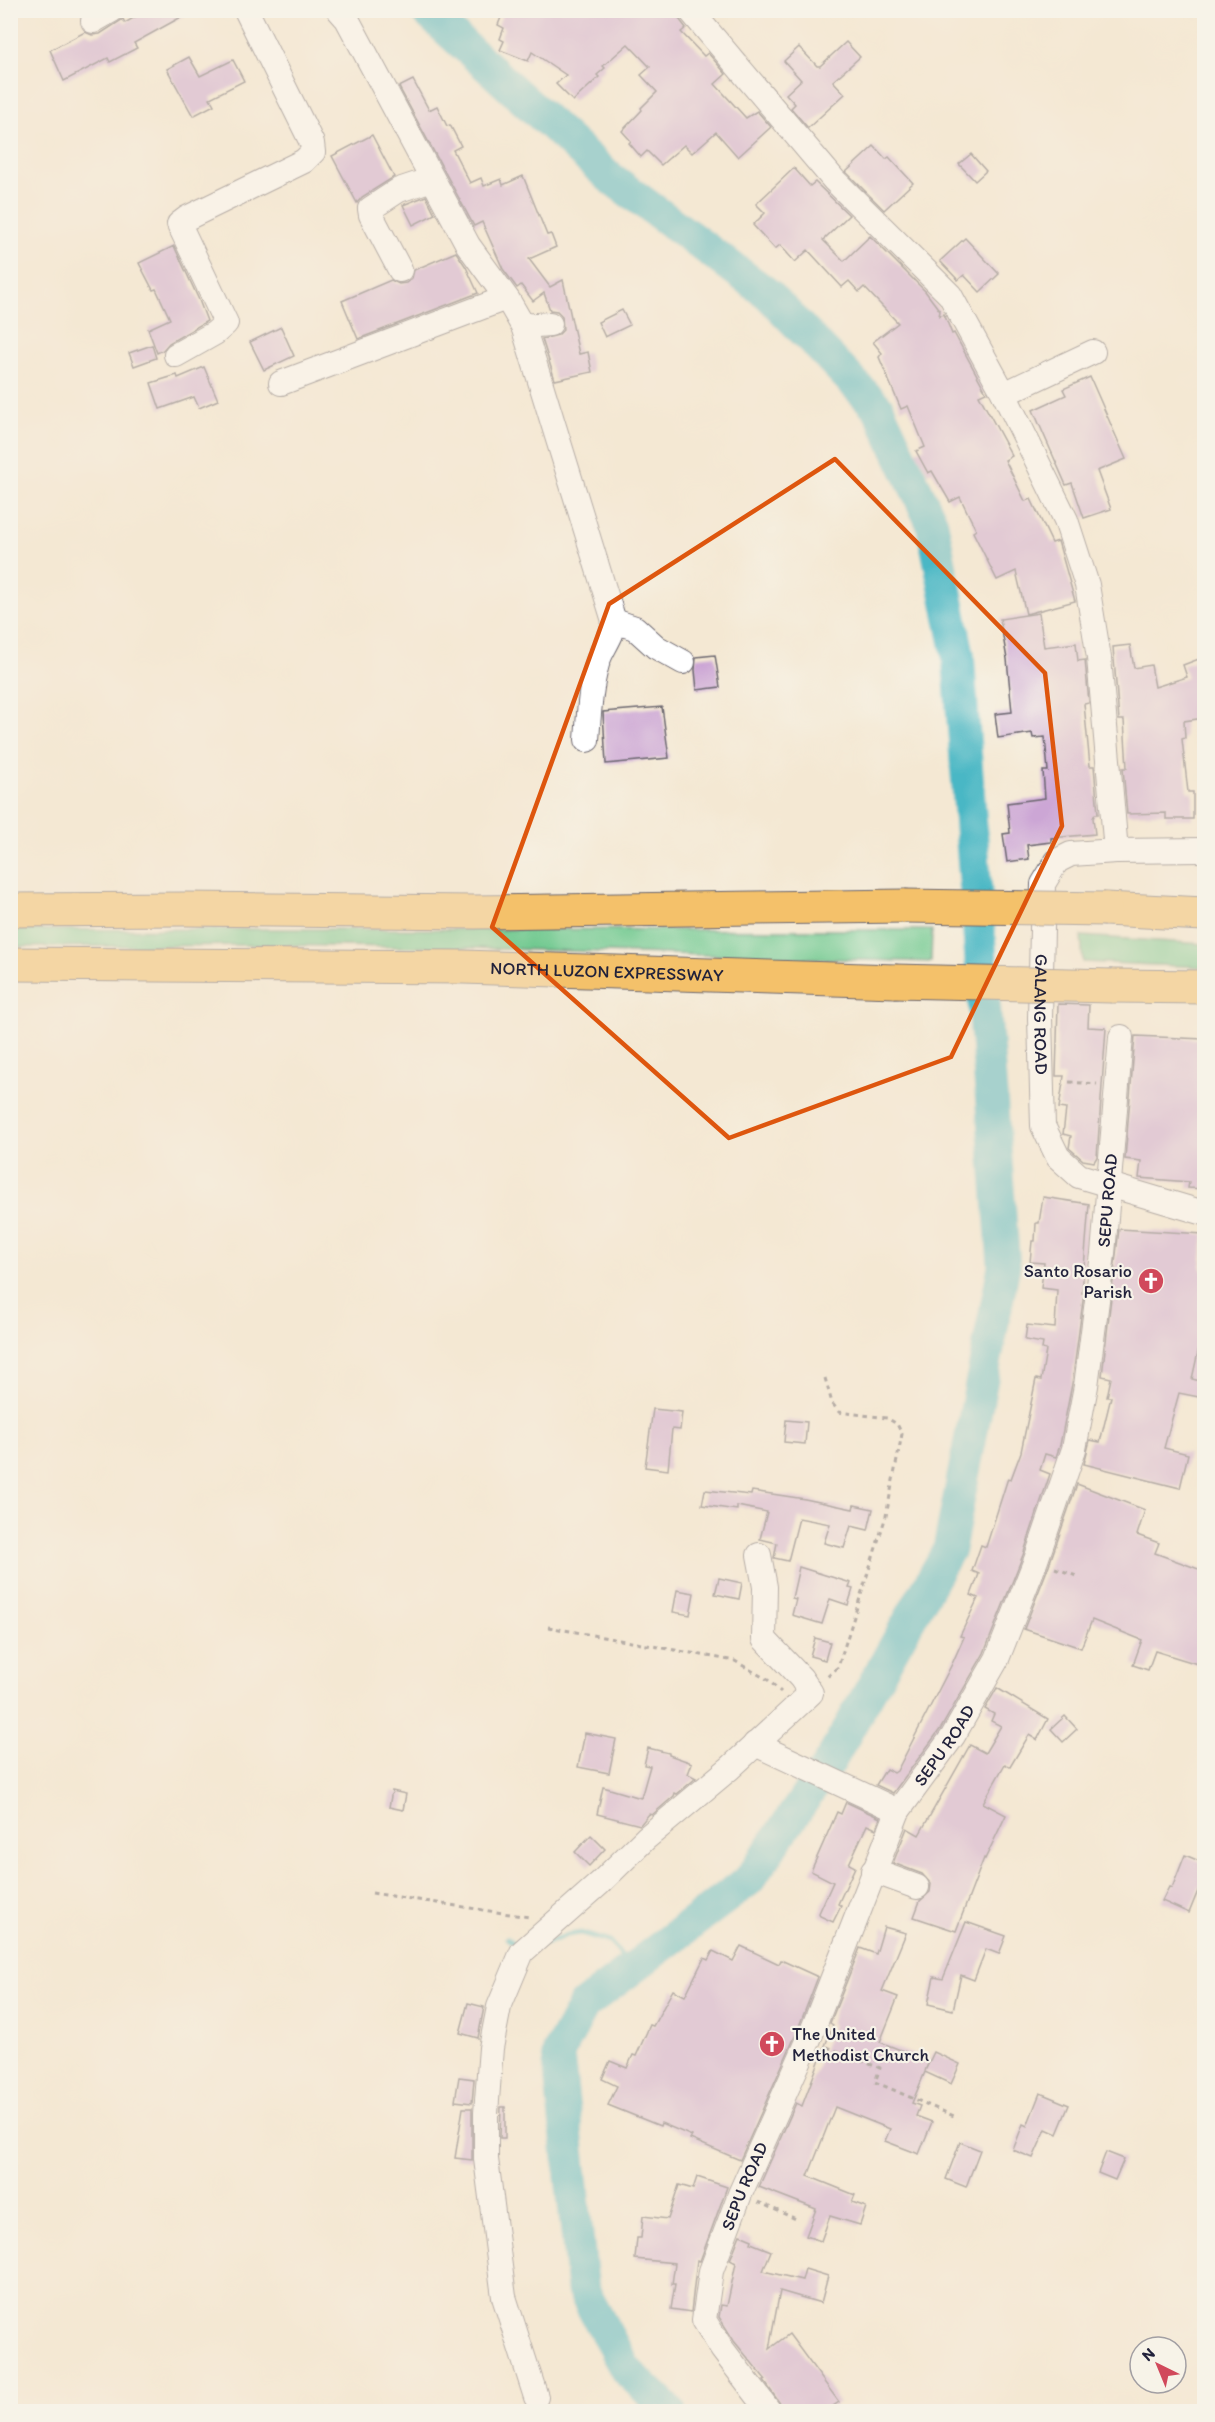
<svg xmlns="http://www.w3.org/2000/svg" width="1215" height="2422" font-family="Itim,sans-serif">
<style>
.green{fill:#71c990;stroke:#4a7666;stroke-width:1.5}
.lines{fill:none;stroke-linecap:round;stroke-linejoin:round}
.stream{stroke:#4ab7c5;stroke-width:5}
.river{stroke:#4ab7c5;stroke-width:33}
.building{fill:#cca6d5}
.minor-casing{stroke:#6c6770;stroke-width:26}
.highway-casing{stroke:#6c6770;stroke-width:35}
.path{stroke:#6c6770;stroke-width:3;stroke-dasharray:4.5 4.5;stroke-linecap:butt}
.minor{stroke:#fff;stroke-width:24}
.highway{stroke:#f4c16a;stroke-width:33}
.highway-bridge-casing{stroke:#6c6770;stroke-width:35;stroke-linecap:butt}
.highway-bridge{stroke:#f4c16a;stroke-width:33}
.marked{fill:none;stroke:#de560e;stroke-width:4.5;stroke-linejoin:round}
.labels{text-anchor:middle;stroke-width:4.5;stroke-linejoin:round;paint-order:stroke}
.street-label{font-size:18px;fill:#22223b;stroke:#f7f3e8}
.poi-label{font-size:18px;fill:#22223b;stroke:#f7f3e8;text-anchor:end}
</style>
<rect width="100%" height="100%" fill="#f7f3e8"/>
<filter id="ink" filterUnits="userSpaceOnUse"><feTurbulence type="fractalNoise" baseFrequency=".0167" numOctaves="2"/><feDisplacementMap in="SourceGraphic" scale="12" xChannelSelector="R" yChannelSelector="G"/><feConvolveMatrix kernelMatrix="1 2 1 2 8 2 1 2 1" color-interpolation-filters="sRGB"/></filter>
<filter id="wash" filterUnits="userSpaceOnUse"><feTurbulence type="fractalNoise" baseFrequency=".008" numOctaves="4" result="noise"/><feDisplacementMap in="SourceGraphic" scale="24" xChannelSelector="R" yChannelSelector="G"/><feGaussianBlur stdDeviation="1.35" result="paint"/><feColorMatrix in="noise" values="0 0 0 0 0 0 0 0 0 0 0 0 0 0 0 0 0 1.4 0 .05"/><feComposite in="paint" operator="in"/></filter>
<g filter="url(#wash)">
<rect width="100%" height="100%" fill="#f4e8d3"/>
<g class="green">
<path d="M260 929 932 930 931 962 472 948 264 945 11 947V930Z"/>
<path d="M1081 936 1204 944V967L1083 962Z"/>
</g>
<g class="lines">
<g class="stream">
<path d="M507 1938 517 1946"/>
<path d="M545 1944 567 1935 581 1933 610 1942 620 1954 623 1976"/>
</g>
<path class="river" d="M425 10 608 176 768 294 878 408 932 523 958 654 1004 1266 949 1549 831 1760 749 1880 584 2005 558 2054 583 2290 626 2370 671 2412"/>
</g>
<g id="blocks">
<g class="building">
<path d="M147 10H194L134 43 137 48 110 62 108 58 64 81 50 50 85 32 92 35 100 34 123 19 125 23Z"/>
<path d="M504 10H676L679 19 686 28 681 32 704 56 708 53 726 74 715 84 746 118 757 111 771 127 738 157 716 132 692 153 684 145 661 165 647 151 641 157 629 143 631 141 622 131 642 110 641 108 657 92 641 75 650 67 628 44 603 66 605 68 597 75 599 77 573 101 556 84 566 75 532 52 528 61 500 50 504 41 500 39 504 28 498 25Z"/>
<path d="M846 42 860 57 833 81 845 94 808 128 791 108 795 104 786 94 801 80 784 61 799 47 817 66H820Z"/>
<path d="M189 57 200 76 233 60 244 81 210 98 214 105 193 116 167 69Z"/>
<path d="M413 80 429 110 437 106 447 126 450 125 461 146 453 150 470 183 481 178 484 186 501 179 503 185 523 176 547 235 551 234 556 247 529 259 550 287 563 280 579 354 588 352 592 372 555 380 542 339 558 335 563 330 562 316 557 311 550 310 544 293 533 301 521 285 517 288 503 269 482 222 474 226 399 87Z"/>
<path d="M372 135 394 177 362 197 357 203 332 156Z"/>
<path d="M874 146 886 159 889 157 913 183 884 210 846 172Z"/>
<path d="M971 154 986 171 975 181 959 164Z"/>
<path d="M794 168 810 186 815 182 849 215 823 240 844 261 870 236 925 291 940 311 939 316 944 314 952 334 954 333 986 392 979 395 1012 456 1005 460 1025 501 1031 499 1052 543 1058 541 1075 601 1026 614 1016 571 997 580 973 532 976 530 960 497 950 502 932 471 928 473 916 451 925 447 908 406 901 409 879 357 882 353 873 342 898 323 864 287 859 292 849 281 842 287 808 250 795 262 780 245 775 249 753 225 765 213 756 204Z"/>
<path d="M426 196 435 214 413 225 403 205Z"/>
<path d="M965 238 999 274 980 292 964 275 958 280 940 261Z"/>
<path d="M174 246 199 300 207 321 169 343 163 350 157 353 148 329 170 319 156 289 153 290 139 263Z"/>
<path d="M456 252 466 267 478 293 358 339 342 301 391 280 399 284 406 283 412 278 414 270Z"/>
<path d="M622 310 630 325 605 337 598 322Z"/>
<path d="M281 327 294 356 264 370 250 342Z"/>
<path d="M152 345 156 358 134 366 129 353Z"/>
<path d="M204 367 218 400 199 408 194 397 160 409 151 383 177 375 178 378Z"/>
<path d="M1090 377 1126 459 1097 471 1111 509 1084 518 1072 483 1066 485 1033 410 1066 395 1063 389Z"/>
<path d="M1039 613 1044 647 1076 643 1078 661 1085 660 1089 703 1084 704 1090 766H1094L1098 814H1095L1093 818 1095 834 1051 838V842L1027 845 1029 859 1007 862 1003 834 1010 833 1007 803 1045 798 1043 771H1048L1045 737 1033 738 1032 733 998 738 995 714 1012 712 1007 659 1000 619Z"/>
<path d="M1130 645 1134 668 1151 665 1155 687 1187 677 1183 665 1204 657V718L1184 721 1185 738 1182 739 1188 792H1193V819H1166V813L1127 814 1123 768H1127L1124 720H1119L1113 647Z"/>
<path d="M715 655 720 687 697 690 695 670 696 657Z"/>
<path d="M662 707 669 758 606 764 603 712Z"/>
<path d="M1058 1004 1089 1005 1088 1027 1106 1028 1097 1157 1094 1162 1083 1160 1069 1148 1071 1136 1063 1134 1066 1109 1059 1108 1064 1076H1056Z"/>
<path d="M1135 1036 1204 1039V1189L1188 1188 1189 1182 1139 1178 1141 1161 1125 1159Z"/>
<path d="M1043 1197 1089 1204 1082 1293H1084L1072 1384 1060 1445 1056 1457 1045 1454 1040 1470 1050 1474 1023 1555 984 1653 941 1728 893 1793 876 1785 886 1769 894 1773 897 1771 952 1664 964 1637 960 1636 978 1598 971 1595 979 1574 972 1571 981 1545 986 1547 1008 1478 1011 1479 1021 1452 1036 1379 1041 1380 1046 1350 1042 1349 1043 1343 1025 1340 1027 1325 1055 1328 1057 1290 1041 1288 1044 1263 1030 1262 1032 1241H1035L1036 1223H1039Z"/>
<path d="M1119 1229 1204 1234 1201 1269 1204 1270V1325L1192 1379 1204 1382V1398L1179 1393 1164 1448 1188 1454 1180 1488 1084 1464 1090 1440 1100 1442 1111 1397H1107L1111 1378 1102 1376Z"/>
<path d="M653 1409 682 1412 680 1430 672 1429 668 1470 645 1467Z"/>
<path d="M786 1420 807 1422 805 1444 784 1442Z"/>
<path d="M1077 1484 1145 1510 1137 1535 1159 1543 1155 1553 1204 1571V1666L1155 1651 1148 1670 1133 1665 1142 1640 1092 1620 1081 1648 1024 1629 1049 1565Z"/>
<path d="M705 1490 751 1495 752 1491 805 1499 853 1509 854 1505 873 1509 868 1530 851 1526 844 1548 824 1543 830 1524 799 1518 788 1561 774 1558 777 1543 760 1539 767 1512 737 1506V1510L702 1505Z"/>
<path d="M799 1567 851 1583 849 1588 853 1589 848 1605 830 1599 822 1624 792 1615 796 1599 792 1598Z"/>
<path d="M719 1578 742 1583 739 1599 715 1594Z"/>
<path d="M677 1590 694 1593 690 1615 673 1612Z"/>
<path d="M815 1638 830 1642 825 1660 810 1656Z"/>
<path d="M997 1688 1048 1719 1037 1740 1029 1735 1010 1767 1005 1764 983 1803 1006 1815 985 1859 984 1858 956 1931 914 1917 920 1901 930 1892 931 1884 922 1874 893 1863 907 1828 919 1835 970 1745 985 1753 1001 1726 991 1721 994 1714 985 1709Z"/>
<path d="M1065 1716 1077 1729 1063 1742 1051 1729Z"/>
<path d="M585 1733 616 1739 609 1773 578 1767Z"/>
<path d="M648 1748 669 1753V1755L692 1763 688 1774 696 1778 677 1794 675 1793 674 1796 652 1815 649 1814 640 1825 597 1814 603 1787 641 1798 650 1766 644 1765Z"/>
<path d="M392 1791 406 1794 403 1810 389 1807Z"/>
<path d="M846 1802 880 1818 876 1829 867 1825 849 1864 855 1867 838 1904 841 1906 833 1922 820 1916 819 1913 833 1882 811 1871 837 1812 841 1814Z"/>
<path d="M591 1835 605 1849 589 1866 575 1852Z"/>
<path d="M1185 1855 1204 1863V1888L1200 1886 1189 1913 1162 1901 1169 1887 1172 1888Z"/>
<path d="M966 1922 1006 1936 999 1954 986 1949 974 1980 961 1975 953 2010 928 2004 934 1977 943 1979Z"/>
<path d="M884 1927 906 1933 882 1991 898 1997 880 2042 929 2061 925 2071 934 2052 960 2064 951 2084 925 2072 912 2103 920 2106 916 2116 932 2122 919 2154 885 2141 890 2129 835 2107 808 2176 855 2195 852 2202 866 2207 860 2225 830 2216 821 2241 806 2236 816 2209 759 2187 796 2103 802 2106 833 2025 830 2023 860 1948 876 1954Z"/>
<path d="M741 1946 779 1964 781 1960 818 1977 796 2034 740 2160 690 2139 692 2136 661 2123 660 2126 608 2105 617 2086 602 2079 610 2061 627 2068 633 2055 636 2056 650 2025 653 2026 673 1990 685 1996 704 1958 708 1960 713 1951 733 1961Z"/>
<path d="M468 2003 484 2007 478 2038 460 2033Z"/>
<path d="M459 2077 474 2079 472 2103 455 2101Z"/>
<path d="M1040 2093 1069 2105 1057 2134 1046 2129 1033 2158 1013 2150 1023 2124 1027 2126Z"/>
<path d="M501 2107H505V2138H500Z"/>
<path d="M463 2108H472V2160L455 2158Z"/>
<path d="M960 2142 980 2150 966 2187 946 2179Z"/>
<path d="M1106 2152 1124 2159 1115 2180 1098 2173Z"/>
<path d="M697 2177 727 2187 700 2261 697 2260 691 2312 671 2309 675 2284H672L675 2263 635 2259 637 2238H641L643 2216 668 2219 679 2185 693 2189Z"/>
<path d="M740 2235 752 2240 751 2243 771 2251 763 2271 802 2280 805 2269 828 2276 821 2303 780 2291 769 2349 789 2334 839 2402 833 2406 835 2412H786L764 2381 766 2380 734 2341 719 2317 721 2305 727 2306 736 2263 730 2260Z"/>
</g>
</g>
</g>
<g filter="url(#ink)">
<use href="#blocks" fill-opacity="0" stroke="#6c6770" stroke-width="1.5"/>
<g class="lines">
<g class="minor-casing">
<g id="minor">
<path d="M339 10 347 19 468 245 508 300 523 326 614 621C613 638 601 648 597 664 590 689 589 714 587 740"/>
<path d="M690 10 834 180 950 295 1004 394 1066 520 1087 585 1099 658 1116 851"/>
<path d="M93 21 112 10"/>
<path d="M400 270 371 215 370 209 399 190 432 179"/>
<path d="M523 326 550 324"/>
<path d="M176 355 215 333 226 323 179 224 187 218 304 161 313 152 312 143 246 10"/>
<path d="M281 383 506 298"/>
<path d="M1004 394 1093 352"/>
<path d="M614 621 635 628 656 647 683 662"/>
<path id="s1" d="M1204 850 1116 851 1071 854 1057 861 1043 884 1040 1018 1043 1126 1058 1157 1079 1176 1204 1213"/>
<path d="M755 1744 898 1811"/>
<path d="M873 1871 917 1887"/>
<path d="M536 2397 504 2297 486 2159V2113L491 2048 499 2007 522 1952 600 1883 646 1838 730 1768 811 1693 801 1678 764 1639 765 1587 759 1555"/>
<path id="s2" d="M770 2412 722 2349 704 2320 711 2271 740 2194 809 2039 898 1811 953 1736 997 1659 1036 1560 1074 1449 1086 1386 1103 1254 1121 1037"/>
</g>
</g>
<g class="highway-casing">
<g id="highway">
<path d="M1105 909 1204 914"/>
<path d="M10 910 186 909 475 912 905 906"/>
<path id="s3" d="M10 964 463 967 895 981"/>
<path d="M1112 986 1204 987"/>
</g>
</g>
<g class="path">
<path d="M1069 1082 1097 1084"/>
<path d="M825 1378 832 1403 839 1412 887 1418 897 1424 902 1434 886 1516 838 1667 825 1679"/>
<path d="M1055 1568 1079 1577"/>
<path d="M548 1627 735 1661 768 1680 781 1692"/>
<path d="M372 1893 529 1917"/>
<path d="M827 2047 880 2068 875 2082 956 2117"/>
<path d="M758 2202 796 2219"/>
</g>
<use href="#minor" class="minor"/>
<use href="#highway" class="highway"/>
<g class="highway-bridge-casing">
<g id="highway-bridge">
<path d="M905 906 1105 909"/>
<path d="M895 981 1112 986"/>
</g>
</g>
<use href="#highway-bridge" class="highway-bridge"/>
</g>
</g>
<path d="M0 0H1215V2422H0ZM835 459 1045 673 1062 826 951 1057 729 1138 492 927 609 604Z" fill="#f4e8d3" fill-opacity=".55" fill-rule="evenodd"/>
<path class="marked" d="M835 459 1045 673 1062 826 951 1057 729 1138 492 927 609 604Z"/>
<defs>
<g id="church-disc" transform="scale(1.35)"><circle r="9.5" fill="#d1495b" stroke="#f7f3e8"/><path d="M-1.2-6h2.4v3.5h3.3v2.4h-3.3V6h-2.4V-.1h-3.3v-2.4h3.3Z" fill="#fff"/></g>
</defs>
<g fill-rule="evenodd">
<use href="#church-disc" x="1151" y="1281"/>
<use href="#church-disc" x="772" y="2044"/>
</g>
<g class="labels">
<g class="street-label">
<text dy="6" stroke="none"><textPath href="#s3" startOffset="597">NORTH LUZON EXPRESSWAY</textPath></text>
<text dy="6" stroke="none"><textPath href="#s1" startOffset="306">GALANG ROAD</textPath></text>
<text dy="6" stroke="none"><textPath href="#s2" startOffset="1316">SEPU ROAD</textPath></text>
<text dy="6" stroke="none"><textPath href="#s2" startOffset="740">SEPU ROAD</textPath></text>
<text dy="6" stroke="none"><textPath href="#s2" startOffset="254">SEPU ROAD</textPath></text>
</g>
<g class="poi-label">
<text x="1132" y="1277">Santo Rosario<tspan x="1132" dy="21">Parish</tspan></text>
<text x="792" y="2040" text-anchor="start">The United<tspan x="792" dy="21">Methodist Church</tspan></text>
</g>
</g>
<rect width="1215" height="2422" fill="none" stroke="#f7f3e8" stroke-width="36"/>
<g transform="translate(1158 2365) rotate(317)"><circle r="28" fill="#f7f3e8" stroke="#a29fa3" stroke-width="1.5"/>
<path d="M0-4.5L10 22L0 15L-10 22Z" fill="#d1495b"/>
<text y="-9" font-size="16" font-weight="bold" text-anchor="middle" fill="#22223b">N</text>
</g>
</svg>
